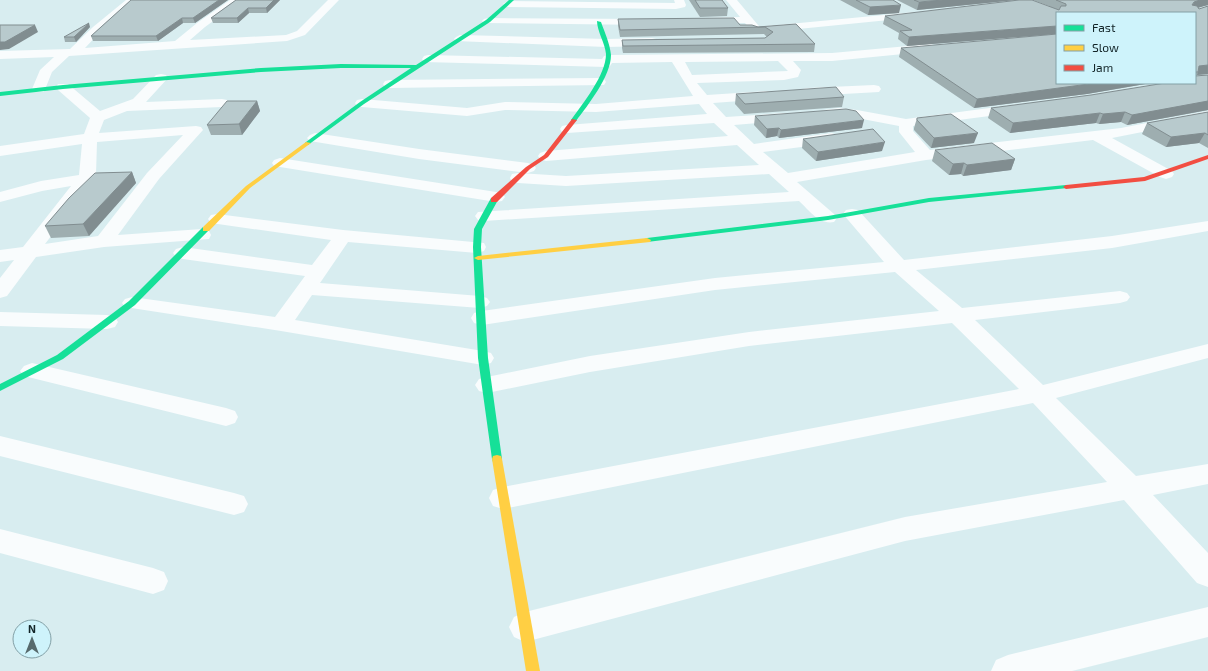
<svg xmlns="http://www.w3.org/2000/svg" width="1208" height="671" font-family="'Exo 2',sans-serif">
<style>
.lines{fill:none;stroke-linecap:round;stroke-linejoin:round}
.street{fill:#f9fcfd;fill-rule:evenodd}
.fast{fill:#16e098;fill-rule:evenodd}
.slow{fill:#ffcf43;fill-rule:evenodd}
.jam{fill:#f24e42;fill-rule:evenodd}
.wall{fill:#9eaeb0}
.shaded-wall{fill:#818d90}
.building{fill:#b8cacd;stroke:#818d90}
</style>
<rect width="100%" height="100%" fill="#d8edf0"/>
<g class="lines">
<g class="street">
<path d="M126 0H137L101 31 85 48 175 41 197 23 230 0H242L205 27 190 40 286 35 297 31 328 0H339L305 35 287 41 69 56 52 72 44 92H34L32 89 40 70 54 57 0 59V51L70 49 93 27Z"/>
<path d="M674 0H684L686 5 685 7 676 9 508 7 503 4 508 1 675 3Z"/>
<path d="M726 0H737L758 25 760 27 758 29H750L745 23H703L701 21 703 19 707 18 740 17Z"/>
<path d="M915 12 919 13 920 15 919 17 768 32 764 31 762 29 764 27 768 26Z"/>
<path d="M488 18 648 19 654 22 648 25 484 23 482 21 484 19Z"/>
<path d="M460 35 606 39 652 38 656 39 658 42 656 45 652 46 606 47 456 41 454 39 456 37Z"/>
<path d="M930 44 934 45 936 48 934 51 832 61H793L801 70 798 77 784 80 697 83 707 95 766 91 771 92 773 95 771 98 766 99 713 103 726 117 784 113 789 114 791 117 789 120 784 121 734 125 754 144 832 133 837 135 840 138 837 141 832 143 763 152 788 173 915 152 899 132V126L857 118 823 116 821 113 823 110 838 108 857 110 906 119 1019 104 1024 105 1026 108 1024 111 1019 112 913 126V131L930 150 1121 128 1208 111V119L1112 138 1172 171 1174 174 1172 177 1166 179 1160 177 1093 140 926 160 797 182 834 214 837 218 834 222C819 225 810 211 799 201L484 221 478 220 475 216 478 212 789 192 769 174 566 186 518 183 512 182 510 178 512 174 518 173 566 176 759 165 737 145 546 161 540 159 538 156 540 153 546 151 728 136 714 123 567 133 562 132 560 129 562 126 567 125 707 114 699 104 596 112 505 110 467 116 362 107 357 106 355 103 357 100 362 99 467 108 505 102 596 104 693 96 672 62 612 63 610 66 606 67 424 62 422 59 424 56 428 55 602 59 604 56 608 55 832 53ZM778 61 788 71 692 75 685 62Z"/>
<path d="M161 74 166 75 168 78 146 102 222 99 227 100 229 103 227 106 222 107 127 111 104 120 99 133 196 126 201 127 203 130 159 179 118 235 202 229 209 231 211 235 209 239 104 247 36 257 7 296 0 298V278L14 260 0 262V250L23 247 71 186 42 191 0 202V192L41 181 79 175 82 144 0 156V146L84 134 90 118 58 90 56 87 58 84H68L100 111 133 99 156 75ZM183 135 147 173 98 236 45 244 92 183 99 182 101 178 99 174H96L97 142Z"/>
<path d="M599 78 604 79 606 82 604 85 390 88 385 87 383 84 385 81 390 80Z"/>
<path d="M874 85 879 86 881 89 879 92 808 96 803 95 801 92 803 89 808 88Z"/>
<path d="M315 133 419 149 528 163 534 165 536 168 534 171 528 173 419 159 310 141 307 138 310 135Z"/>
<path d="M280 158 496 192 502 193 505 197 502 201 496 202 274 166 272 163 274 160Z"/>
<path d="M852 209 858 210 904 260 1112 236 1208 221V231L1112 248 916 270 962 308 1120 291 1127 293 1130 297 1127 301 1120 303 975 320 1043 385 1208 344V358L1056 398 1136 476 1208 464V484L1153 495 1208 553V587L1197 583 1124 500 905 541 525 642 514 637 509 627 514 617 525 612 905 517 1107 482 1033 403 503 509 493 506 489 498 493 490 503 487 1019 389 952 323 749 346 590 372 487 393 479 391 475 385 479 379 487 377 590 356 749 332 939 311 895 272 715 290 482 325 474 323 471 318 474 313 482 311 715 278 884 262 843 214 846 210Z"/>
<path d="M217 214 343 230 484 243 486 247 484 251 477 253 348 242 320 283 480 296 487 298 490 302 487 306 480 308 312 295 295 320 483 351 491 353 494 358 491 363 483 365 281 331 125 307 122 303 125 299 132 297 275 317 305 276 183 259 176 257 173 253 176 249 183 247 312 265 331 240 211 223 208 219 211 215Z"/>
<path d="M0 312 107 315 115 317 118 322 115 327 107 329 0 326Z"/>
<path d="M32 363 226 408 235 411 238 417 235 423 226 426 24 376 20 371 24 366Z"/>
<path d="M0 436 234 493 244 496 248 504 244 512 234 515 0 456Z"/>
<path d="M0 529 153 568 164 572 168 581 164 590 153 594 0 553Z"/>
<path d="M1208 607V637L1072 671H991L996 660 1008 655Z"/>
</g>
<g class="fast">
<path d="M509 0H514L490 22 364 104 308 145 305 143 306 142 360 102 411 68H341L261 72 63 89 0 96V92L63 85 261 68 341 64 416 65 486 20Z"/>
<path d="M597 21 601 22C605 33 610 44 611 55 611 76 588 105 576 121L574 122 571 120C583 103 606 75 606 54 605 43 597 31 597 21Z"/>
<path d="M1066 185 1069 187 1068 188 929 202 828 220 647 242 643 240 647 238 828 216 929 198Z"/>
<path d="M491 198H494L498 200 482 229 481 247 488 358 502 459 501 462 497 463 493 462 492 459 478 358 473 247 474 229Z"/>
<path d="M203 227H209L210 229 135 305 63 359 0 391V384L57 355 129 301Z"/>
</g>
<g class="slow">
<path d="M306 142 311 143 250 188 209 231H203V227L246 186Z"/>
<path d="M647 238 651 240 650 242 478 260 474 258 478 256Z"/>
<path d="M497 455 501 456 502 459 540 671H526L492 459 493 456Z"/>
</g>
<g class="jam">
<path d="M572 119 577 120 548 157 530 169 497 202H491V198L526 167 544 155Z"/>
<path d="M1208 155V159L1145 181 1066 189 1063 187 1066 185 1144 177Z"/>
</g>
</g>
<g class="wall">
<path d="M131 0H228L195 23H183L158 41H93L91 36Z"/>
<path d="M236 0H280L267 13H249L238 23H213L211 18Z"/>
<path d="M689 0H722L728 8 727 16 700 17Z"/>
<path d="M840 0H893L899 13 868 15Z"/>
<path d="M897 0H1016L917 10Z"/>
<path d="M1033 0H1208V5L1198 7 1199 9 1208 6V74L1197 75 1196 76 1208 75V110L1127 125 1121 122 1099 124 1096 123 1010 133 988 118 991 108 1195 83V13H1057V34L907 46 898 39 899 33 883 24 885 16 1049 6Z"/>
<path d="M618 19 740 25 758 27 796 24 815 44 814 52 623 53 622 48V40L765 38 767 37 764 34 620 37 618 26Z"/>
<path d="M90 27 76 42H65L64 37Z"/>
<path d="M901 48 1057 83H1151L1087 94 974 108 899 57Z"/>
<path d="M736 94 844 97 842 107 744 114 735 104Z"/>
<path d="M257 101 260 111 242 135H211L207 125Z"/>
<path d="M1208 112V148L1199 143 1166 147 1142 134 1147 123Z"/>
<path d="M755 116 862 128 779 138 777 136 766 138 754 125Z"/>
<path d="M917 118 974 143 931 148 914 130V128Z"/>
<path d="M803 139 882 151 816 161 802 148Z"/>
<path d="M935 150 1015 159 1011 170 963 176 961 174 949 175 932 161Z"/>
<path d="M132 172 136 183 89 236 51 238 45 226Z"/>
</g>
<g class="shaded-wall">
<path d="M219 0H228L195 23 193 18Z"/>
<path d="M274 0H280L267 13 266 8Z"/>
<path d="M943 0H1016L917 10 919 2Z"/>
<path d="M1200 0H1208V5L1191 10 1194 2Z"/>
<path d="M901 5 899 13 868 15 870 7Z"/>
<path d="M248 8 249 13 238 23 237 18Z"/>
<path d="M182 18 183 23 158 41 156 36Z"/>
<path d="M89 23 90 27 76 42 74 37Z"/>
<path d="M35 25 38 32 9 49 0 50V42Z"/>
<path d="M1057 26V34L907 46 909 37Z"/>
<path d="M1208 65V74L1197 75 1198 72 1199 66Z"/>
<path d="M1096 83H1151L1087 94 974 108 977 99Z"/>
<path d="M1208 93V110L1127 125 1132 115Z"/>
<path d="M257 101 260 111 242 135 239 124Z"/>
<path d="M1125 112 1121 122 1099 124 1103 114Z"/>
<path d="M1100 113 1096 123 1010 133 1013 123Z"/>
<path d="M864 120 862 128 779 138 781 130Z"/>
<path d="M779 128 777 136 766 138 767 129Z"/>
<path d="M978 133 974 143 931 148 934 138Z"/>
<path d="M1205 133 1199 143 1166 147 1171 137Z"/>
<path d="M885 142 882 151 816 161 818 152Z"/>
<path d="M1015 159 1011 170 963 176 967 165Z"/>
<path d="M964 163 961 174 949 175 953 164Z"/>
<path d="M132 172 136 183 89 236 83 224Z"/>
</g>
<g class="building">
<path d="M131 0H219L193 18H182L156 36H91Z"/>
<path d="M236 0H274L266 8H248L237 18H211Z"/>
<path d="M695 0H722L728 8H700Z"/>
<path d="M856 0H893L901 5 870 7Z"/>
<path d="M914 0H943L919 2Z"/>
<path d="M1019 0H1032L1059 10 1061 6H1066V4L1056 0H1200L1194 2 1192 5 1197 6 1199 9 1208 6V65L1199 66 1198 72H1195V13H1057V26L909 37 900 31 912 30 885 16Z"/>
<path d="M734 18 740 25H752L758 27 796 24 815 44 623 46 622 40 765 38 773 32 765 27 620 30 618 19Z"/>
<path d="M89 23 74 37H64Z"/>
<path d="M0 25H35L5 42H0Z"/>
<path d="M1057 34V83H1096L977 99 901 48Z"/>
<path d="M1208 75V101L1132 115 1125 112 1103 114 1100 113 1013 123 991 108 1091 95 1165 83H1195V76Z"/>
<path d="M836 87 844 97 745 104 736 94Z"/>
<path d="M227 101H257L239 124 207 125Z"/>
<path d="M846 109 856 111 864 120 781 130 779 128 767 129 755 116Z"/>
<path d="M1208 112V135L1205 133 1171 137 1147 123Z"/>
<path d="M951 114 978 133 934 138 917 120V118Z"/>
<path d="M873 129 885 142 818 152 803 139Z"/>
<path d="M992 143 1015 159 967 165 964 163 953 164 935 150Z"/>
<path d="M132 172 83 224 45 226 69 198 95 173Z"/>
</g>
<rect x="1056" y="12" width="140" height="72" fill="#cef3fb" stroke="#83a0a6"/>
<rect x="1064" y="25" width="20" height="6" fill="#16e098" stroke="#83a0a6"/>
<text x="1092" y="32" font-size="12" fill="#122427">Fast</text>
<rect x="1064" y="45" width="20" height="6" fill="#ffcf43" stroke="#83a0a6"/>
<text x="1092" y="52" font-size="12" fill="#122427">Slow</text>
<rect x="1064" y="65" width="20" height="6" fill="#f24e42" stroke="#83a0a6"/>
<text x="1092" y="72" font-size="12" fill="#122427">Jam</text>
<g transform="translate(32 639)"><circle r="19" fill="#cef3fb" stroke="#83a0a6"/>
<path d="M0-3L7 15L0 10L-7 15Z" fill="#576a6d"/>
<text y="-6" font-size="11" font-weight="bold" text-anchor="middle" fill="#122427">N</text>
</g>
</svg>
